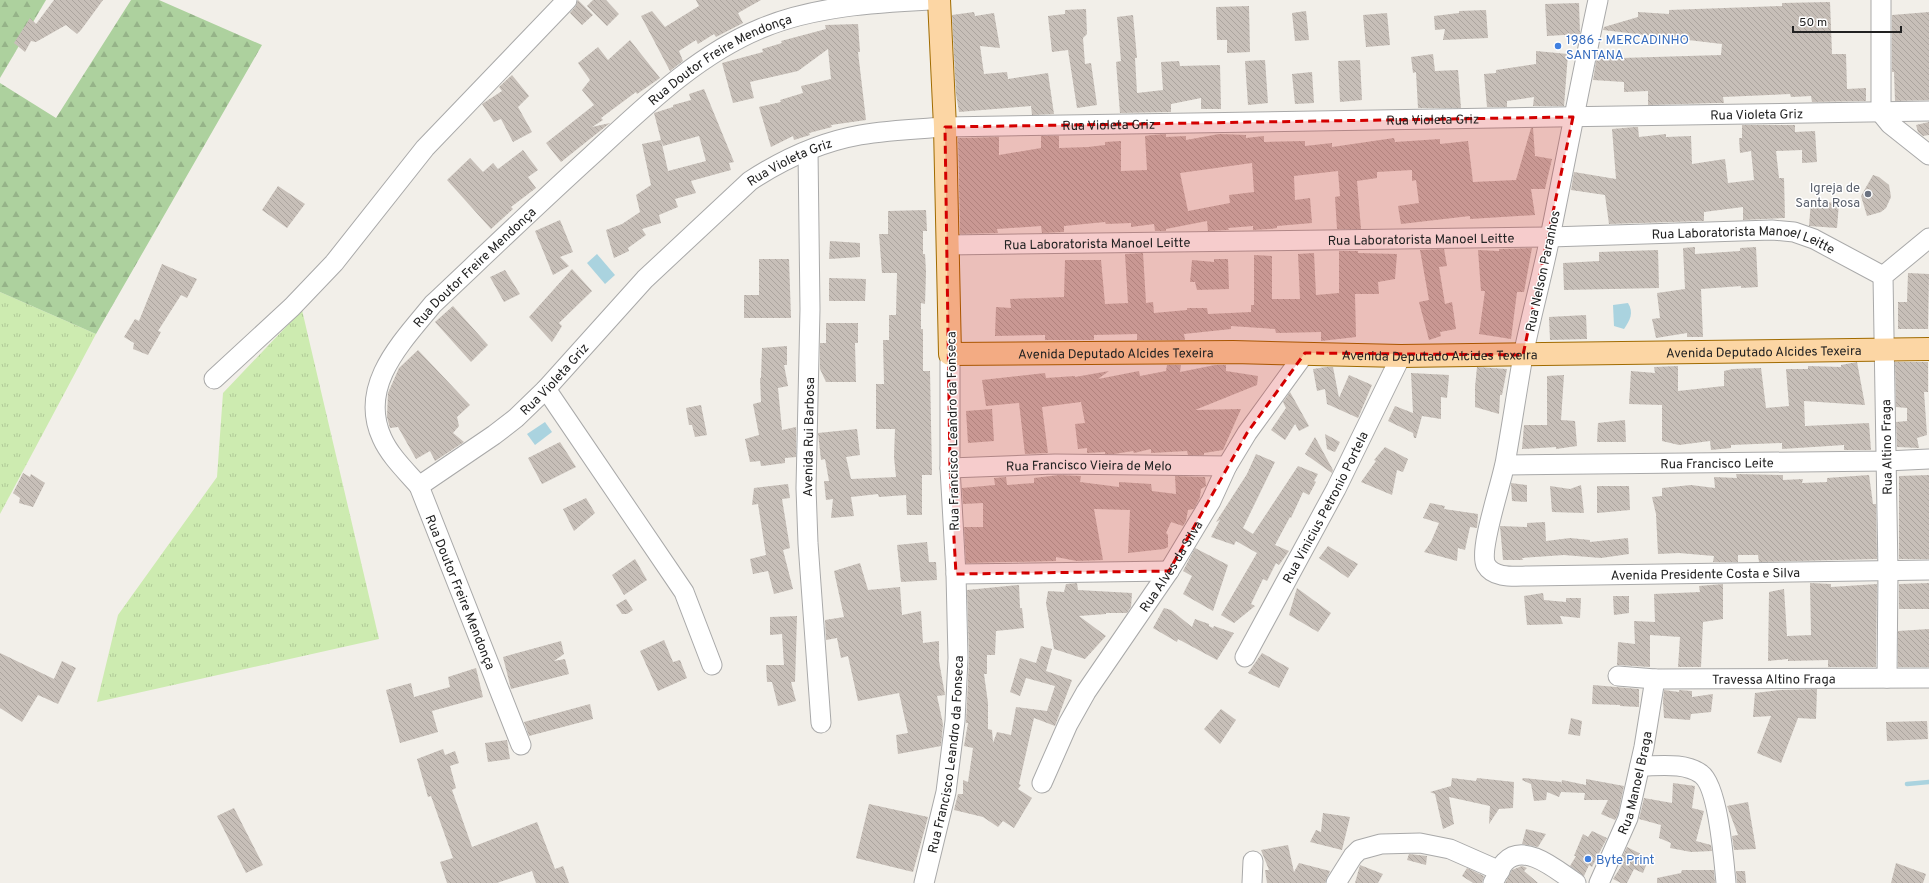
<svg xmlns="http://www.w3.org/2000/svg" width="1929" height="883" font-family="Overpass,sans-serif">
<style>
.grass{fill:url(#grass-tufts)}
.forest{fill:url(#forest-firs)}
.water{fill:#aad3df}
.lines{fill:none;stroke-linecap:round;stroke-linejoin:round}
.stream{stroke:#aad3df;stroke-width:4.5}
.building{fill:url(#building-back-hatch);fill-rule:evenodd}
.minor-casing{stroke:#a9a9a9;stroke-width:21}
.major-casing{stroke:#a06b00;stroke-width:24}
.minor{stroke:#fff;stroke-width:19}
.major{stroke:#fcd6a4;stroke-width:22}
.marked{fill:#d40000;fill-opacity:0.2;stroke:#d40000;stroke-width:3;stroke-dasharray:8 5;stroke-linejoin:round}
.shop-dot{fill:#3f7fe0;stroke:#fff;stroke-width:1.5}
.worship-dot{fill:#6b7280;stroke:#fff;stroke-width:1.5}
.labels{text-anchor:middle;stroke-width:3;stroke-linejoin:round;paint-order:stroke}
.shop-label{font-size:13px;fill:#366cbe;stroke:#fff;text-anchor:start}
.street-label{font-size:13px;fill:#222;stroke:#fff}
.worship-label{font-size:13px;fill:#5b616d;stroke:#fff;text-anchor:end}
</style>
<defs>
<pattern id="grass-tufts" width="24" height="20" patternUnits="userSpaceOnUse"><rect width="24" height="20" fill="#cdebb0"/><path d="M3 7l-1-3M5 7V3M7 7l1-3M15 17l-1-3M17 17v-4M19 17l1-3" fill="none" stroke="#b0c997"/></pattern>
<pattern id="forest-firs" width="22" height="20" patternUnits="userSpaceOnUse"><rect width="22" height="20" fill="#add19e"/><path d="M5 1l3.5 6h-7zM16 11l3.5 6h-7z" fill="#95b388"/></pattern>
<pattern id="building-back-hatch" width="6" height="6" patternUnits="userSpaceOnUse"><rect width="6" height="6" fill="#c7bfb8"/><path d="M-1 5l2 2M0 0l6 6M5-1l2 2" fill="none" stroke="#aba49e"/></pattern>
</defs>
<rect width="100%" height="100%" fill="#f2efe9"/>
<g class="grass">
<path d="M0 292 96 334 0 514Z"/>
<path d="M302 310 379 639 97 702 118 615 217 477 223 393Z"/>
</g>
<g class="forest">
<path d="M0 0H46L0 78Z"/>
<path d="M131 0H159L262 45 96 334 0 292V83L56 118Z"/>
</g>
<g class="water">
<path d="M597 254 615 275 605 284 587 263Z"/>
<path d="M1628 303C1634 313 1630 320 1624 329L1614 326 1613 305Z"/>
<path d="M545 422 552 432 535 445 527 434Z"/>
</g>
<g class="lines">
<path class="stream" d="M1907 784 1929 782"/>
</g>
<g class="building">
<path d="M54 0H103L81 30 77 34 66 25 36 42 31 41 25 52 14 43 30 18 36 24Z"/>
<path d="M578 0 593 15 582 25 570 13 575 7Z"/>
<path d="M593 0H606L619 14 607 26 587 6Z"/>
<path d="M696 0H761L738 13 743 23 716 37 714 34 698 44 696 40 679 51 683 61 670 71 641 16 652 11 665 27 699 6Z"/>
<path d="M1830 2 1832 54H1846L1847 89 1866 88V101L1812 102 1811 96 1791 97 1790 94 1723 97 1724 103H1716L1648 105V91L1624 92V82L1593 80 1597 56 1621 55V58L1721 55 1722 44 1603 30 1604 27 1638 17V12L1669 14V10L1782 6V3Z"/>
<path d="M1579 3 1580 34 1547 36 1545 4Z"/>
<path d="M1249 6 1250 52 1227 53V40H1217L1216 7Z"/>
<path d="M1086 9 1087 34 1083 38 1085 64 1091 63 1097 105 1077 108 1068 50 1052 52 1048 16 1065 14V10Z"/>
<path d="M1486 10 1488 38 1443 40 1445 29 1435 30 1434 16 1459 13V11Z"/>
<path d="M1306 11 1309 40 1295 41 1292 13Z"/>
<path d="M974 12 975 16 994 13 1000 48 980 46 984 74 1007 72 1008 79 1048 73 1054 114 1032 115 1031 106 959 112 956 94 952 15Z"/>
<path d="M1929 12V100L1895 101 1894 72H1892V15Z"/>
<path d="M1387 13 1390 45 1366 47 1363 15Z"/>
<path d="M1133 15 1137 58H1135L1137 93 1163 90 1161 62 1179 61 1180 66 1220 65 1221 109H1201V98L1171 104V112L1120 113 1116 62 1121 61 1117 17Z"/>
<path d="M858 24 860 52H858L866 120 831 125 832 127 809 133 810 135 794 140 793 136 771 147 759 107 781 102 780 100 803 93 801 86 831 79 828 49 798 71 750 82 754 98 733 103 722 63 763 52 762 49 782 43 781 41 826 29 825 25Z"/>
<path d="M630 40 660 78 637 94 636 92 601 118 603 120 592 127 610 123 561 162 546 143 594 105 582 90 590 80 578 63 598 47 608 60Z"/>
<path d="M1536 51 1568 54 1564 106H1533L1534 97 1507 101V107H1487L1484 74 1496 73V70L1536 64Z"/>
<path d="M1433 54 1435 71 1458 70 1461 108H1418L1416 72 1413 73 1411 57Z"/>
<path d="M1265 60 1268 103 1248 105 1245 61Z"/>
<path d="M1360 60 1362 100 1340 102 1338 61Z"/>
<path d="M1312 72 1314 103 1295 104 1292 74Z"/>
<path d="M512 75 529 96 518 107 532 132 513 142 501 119 494 122 482 104 502 91 499 87Z"/>
<path d="M704 89 734 162 729 163 731 170 691 181 696 193 675 199 678 207 659 215 661 223 642 229 646 235 628 248 629 251 614 258 606 230 622 224 640 212 636 195 651 185 642 144 661 140 654 113 673 107V105L691 100 689 94ZM699 136 706 161 668 171 661 140 663 146Z"/>
<path d="M1929 122V135L1923 136 1918 132 1916 125Z"/>
<path d="M1742 125H1795V132L1815 131 1817 162 1802 163V150L1776 151 1779 178H1784L1785 218 1743 220V207L1704 212V221L1609 224 1605 195 1571 190 1574 172 1616 179 1612 129 1635 127H1638L1639 137 1666 134V137L1691 136 1692 164 1725 159 1728 183 1754 180 1751 151 1740 153 1739 138H1742Z"/>
<path d="M1531 128H1533L1535 156 1552 159 1545 189H1531L1535 215 1470 219V216L1401 224 1398 206 1419 203 1416 180 1412 181V170L1377 172V178L1357 181 1361 229H1337L1335 197 1340 196 1338 171 1294 176 1295 200 1310 198 1312 223 1277 226V228L1269 229 1253 230V226L1228 228 1229 230H1226L1208 231 1207 221 1166 229V231H1155L1154 224 1131 227V223L1106 224 1105 222 1064 226V232L1042 233 1041 226 997 229 998 233 960 234 958 138 999 137V155L1041 148V136H1059V148L1088 147 1105 145V142L1121 141V171L1147 170 1145 136 1152 135 1166 134V137L1186 136V140L1219 134 1246 135V138L1264 136V142L1305 141V146L1332 143V147L1394 138 1395 142 1440 139V144L1468 141 1473 182 1516 180ZM1252 163 1254 192 1229 195 1230 203 1188 211 1180 173Z"/>
<path d="M523 150 538 170 528 177 536 188 511 207 513 209 491 229 447 180 470 158 483 172 493 163 498 169Z"/>
<path d="M1873 175 1879 177 1889 185 1891 197 1886 208 1881 212 1867 216 1861 196Z"/>
<path d="M278 186 305 204 287 228 262 210Z"/>
<path d="M1811 201 1839 203 1837 228 1809 226Z"/>
<path d="M926 210 927 231H923V254H925L926 272 925 304 921 303V329H923V371H930L932 475H922V515H907L906 495 879 497 878 494 851 497 854 516 831 518 833 499 826 500 824 481H829L825 459 821 460 818 433 857 429 860 455 846 457 851 479 896 477 894 457 895 429H876V384H884L883 340H889V315H896L897 273H882L879 234H888V211Z"/>
<path d="M560 220 573 252 560 257 569 266 553 275 535 231Z"/>
<path d="M830 241 860 243V257L829 259Z"/>
<path d="M1695 247V254L1740 251V248L1756 247 1758 287 1741 288V286L1701 289 1703 337H1687V333L1656 338 1652 319 1660 318 1657 293 1685 289 1683 248Z"/>
<path d="M1532 248 1524 292H1517L1511 339 1479 334 1485 291H1481L1478 250 1499 251V249Z"/>
<path d="M1444 249 1447 266 1439 267 1445 304 1452 302 1456 329 1440 332 1441 336 1429 340 1419 302 1429 300 1420 250Z"/>
<path d="M1658 250 1659 288 1564 290 1563 263 1599 261V252Z"/>
<path d="M1339 251H1358V253L1397 254 1395 279 1378 282 1379 294H1355L1356 337 1321 341V332L1276 333 1275 329 1231 326V329L1184 334 1185 340H1137V334L1094 335V340H1045V335L995 336 996 307 1011 308 1010 299 1064 297 1065 260H1101L1105 304 1128 303 1125 254 1143 253 1146 303 1153 302 1154 313 1187 310V308H1207L1208 314 1251 312V305H1254V255L1272 256V299H1300L1298 254 1314 253 1316 295 1339 293Z"/>
<path d="M759 259H789L791 318H744V295H759Z"/>
<path d="M1214 259H1228L1229 289 1197 290 1195 282H1190L1192 260 1214 262Z"/>
<path d="M162 264 197 279 187 298 181 295 158 331 161 332 148 355 133 349 134 343 124 337 135 319 139 321Z"/>
<path d="M572 269 592 291 559 323 562 326 552 342 529 317Z"/>
<path d="M505 270 520 294 504 302 490 277Z"/>
<path d="M1908 273 1929 274 1928 329H1898V302H1907Z"/>
<path d="M829 278 866 279 865 301H829Z"/>
<path d="M453 306 488 345 471 362 435 322Z"/>
<path d="M1586 315 1587 339 1550 340 1549 317Z"/>
<path d="M826 323H858V343H855L856 382H826L820 369V343H826Z"/>
<path d="M787 346V365H784L788 386 778 388 782 430 796 427V457L785 458V463L761 466 760 461 750 462 745 439 759 435 753 404 761 402 760 378H761L762 348Z"/>
<path d="M418 350 470 405 457 417 459 426 453 433 464 442 435 461 430 451 416 459 398 427 390 428 387 417 388 393 399 368Z"/>
<path d="M1857 362 1865 405 1804 401 1805 426 1869 423 1871 450H1844V445L1782 449V443L1731 445V448L1711 450 1710 441 1679 445 1662 441V405L1629 404 1631 371 1655 373 1654 367 1678 366V391L1724 386V371L1733 369 1761 368 1766 408 1789 406 1786 369H1808V366L1841 367V365Z"/>
<path d="M1895 362H1928V392H1924L1927 435 1917 438 1919 448 1897 447 1896 422 1907 421V408L1896 407Z"/>
<path d="M1167 365H1181L1180 372 1215 365H1226V371L1258 376 1257 385 1195 410 1241 409 1223 450 1204 453V455H1188L1187 451 1151 453V449L1134 453 1133 451 1114 454H1105V452L1087 453V448L1078 449 1075 424 1085 423 1081 402 1042 407 1048 453 1025 454 1019 403 986 406 982 380 1045 373 1046 378 1075 376V377L1109 371 1098 379 1139 371 1140 376 1166 371Z"/>
<path d="M1326 367H1333L1339 398 1349 375 1372 385 1358 418 1327 404 1325 389 1317 391 1313 369Z"/>
<path d="M1477 367 1507 369 1502 395H1500L1499 414 1475 407V387Z"/>
<path d="M1411 373 1449 375 1447 398 1441 397V419L1422 416 1416 438H1414L1413 433 1388 421 1395 406 1413 413Z"/>
<path d="M1564 375 1561 420 1575 421 1577 446 1556 449V447L1522 449 1524 425H1547V376Z"/>
<path d="M1290 392 1309 426 1299 431 1295 424 1285 440 1271 430 1286 408 1283 402Z"/>
<path d="M701 405 707 435 695 437 692 425H689L686 408Z"/>
<path d="M992 409 994 441 968 443 966 411Z"/>
<path d="M1625 420 1626 442H1597L1598 423Z"/>
<path d="M1325 434 1340 442 1335 452 1327 449Z"/>
<path d="M1315 437 1333 470 1332 473 1305 454Z"/>
<path d="M560 442 576 467 542 484 528 458Z"/>
<path d="M1385 447 1408 459 1403 472 1397 470 1392 495 1361 482 1376 461 1374 460Z"/>
<path d="M1256 454 1275 462 1243 528 1253 534 1298 466 1318 474 1314 481 1316 482 1309 495 1303 492 1291 518 1290 517 1275 545 1289 551 1279 565 1276 563 1267 581 1263 579 1251 604 1255 606 1234 623 1221 615 1257 553 1236 541 1234 545 1211 537 1220 520 1216 522 1247 474Z"/>
<path d="M23 473 30 477 31 474 45 483 33 507 19 503 20 498 13 493Z"/>
<path d="M1736 474 1783 475V480L1803 479 1802 483 1827 482V478L1869 475 1873 504H1876L1877 559 1759 562 1758 555H1738V562H1713L1714 556 1679 553 1658 554 1656 514 1652 497 1662 496V488L1691 485 1715 488 1714 477 1737 478Z"/>
<path d="M1059 475 1081 476 1080 482 1119 487V482L1151 484 1152 491 1176 494 1175 476 1205 477 1206 486 1201 489 1200 497 1194 509 1188 510 1186 521 1183 526 1171 522 1166 533 1168 535V547L1164 549 1128 553 1130 510 1094 509 1103 560 1077 561 1056 557V561L966 563 964 527H983V503L963 504 962 488 995 485 994 478 1006 477 1007 485 1034 483V478Z"/>
<path d="M1929 475V559H1899V476Z"/>
<path d="M1511 483 1527 485V502L1512 501Z"/>
<path d="M788 484 790 498 782 499 790 548 783 550 793 589 774 594 768 571 753 574 750 559 766 555 758 504 752 505 754 488Z"/>
<path d="M1581 485 1584 513 1552 512 1550 486 1570 489Z"/>
<path d="M1597 486H1629L1630 510 1597 513Z"/>
<path d="M586 498 595 513 574 531 563 509Z"/>
<path d="M1430 503 1445 506 1444 509 1478 514 1477 528 1470 527 1465 550 1458 548 1457 561 1424 552 1431 542 1439 523 1423 518Z"/>
<path d="M1545 522 1546 541 1570 538 1590 540V542L1628 538 1629 554 1601 558 1564 555 1522 558 1523 560H1503L1500 526 1527 527V523Z"/>
<path d="M927 542 929 562H936L937 580 901 582 897 545Z"/>
<path d="M1328 546 1358 564 1348 578 1319 558Z"/>
<path d="M1195 548 1228 565 1213 611 1183 594 1192 576 1183 571Z"/>
<path d="M635 559 647 580 624 595 612 575Z"/>
<path d="M860 563 868 590 900 587 902 615 921 611 923 643 939 641V661L945 695 937 696 943 724 941 746 898 754 896 735 908 733 899 693 858 701 848 656 841 658 837 638 826 640 825 620 844 617 834 571Z"/>
<path d="M1077 583 1078 590 1132 593 1131 607 1127 613H1106V614L1079 616 1106 636 1085 659 1054 649 1046 603 1048 591 1064 592 1066 584Z"/>
<path d="M1810 583 1831 584V587L1877 584 1876 667H1828V660L1788 661V659L1768 661 1769 592 1784 589 1787 636 1811 635Z"/>
<path d="M1929 583V609H1899V584Z"/>
<path d="M1723 584V619L1703 622 1701 667H1678L1680 637 1650 635V667L1617 665 1618 642 1635 644 1634 621 1655 622 1654 594 1700 592 1699 586Z"/>
<path d="M1019 585 1020 608H1022L1024 628 996 631 995 655H987V674H984L988 703V729L992 730 993 743 997 732 1011 735 1016 707 1047 711 1055 686 1026 678 1020 696 1010 692 1020 658 1036 663 1041 646 1052 649 1046 671 1072 680 1055 726 1034 718 1019 784 1021 785 1018 789 1032 798 1014 828 1003 821 998 827 983 817 954 810 958 794H963V780L968 782 973 748 964 746 968 723H966L969 658 967 590Z"/>
<path d="M1297 588 1331 613 1318 632 1289 615Z"/>
<path d="M1543 593 1544 600 1566 602V598H1581L1580 618 1560 616 1563 624 1527 625 1524 596Z"/>
<path d="M1613 596H1629V613L1614 615Z"/>
<path d="M626 599 633 610 627 614H622L616 605Z"/>
<path d="M1164 608 1171 610 1192 627 1195 619 1209 624V626L1213 628 1214 626 1234 633 1217 660 1178 639 1177 642 1153 628Z"/>
<path d="M797 616 795 682H791L796 701 778 706 772 682H767L766 665H784L782 634 770 635V617Z"/>
<path d="M1929 629V667H1898V631Z"/>
<path d="M664 640 673 662 680 660 687 678 658 691 640 651Z"/>
<path d="M561 641 564 654 554 661 565 659 569 674 511 689 503 657Z"/>
<path d="M0 653 54 679 62 661 76 668 58 704 38 695 22 722 0 708Z"/>
<path d="M1262 653 1289 668 1279 688 1248 673Z"/>
<path d="M476 668 483 697 432 711 438 732 400 743 386 690 411 683 414 697 450 687 448 677Z"/>
<path d="M1593 685 1639 689V707L1620 706V705L1592 704Z"/>
<path d="M1817 689 1816 719 1798 718 1781 763 1757 753 1771 716 1753 717 1755 693 1781 690Z"/>
<path d="M1664 690 1679 692V690L1692 691V697L1713 694 1711 712 1691 714 1690 720 1664 718 1663 701Z"/>
<path d="M590 704 593 719 529 736 524 722Z"/>
<path d="M1221 709 1236 720 1220 744 1204 729Z"/>
<path d="M1571 718 1582 721 1580 736 1568 734Z"/>
<path d="M1927 721 1928 739 1887 741 1886 722Z"/>
<path d="M507 740 510 759 488 762 485 743Z"/>
<path d="M443 749 445 755 455 751 459 763 450 766 456 788 452 790 472 847 537 822 555 869 563 866 569 883H536L532 871 497 883H447L440 862 453 858 431 796 428 797 417 759Z"/>
<path d="M1452 778 1476 781 1477 778 1514 782 1513 808 1499 809 1489 824 1490 806 1449 797 1454 824 1443 829 1435 794 1430 792 1451 786Z"/>
<path d="M1523 778 1561 782V785L1562 780 1586 785V779L1624 786 1618 815 1615 820 1601 814 1608 800H1584L1585 793 1561 792 1559 797 1547 792 1546 800 1534 801 1531 784 1522 780Z"/>
<path d="M1673 783 1695 786 1692 808 1704 811 1696 841 1711 845 1712 851 1691 852 1670 848 1671 843 1659 838 1661 825 1639 819 1644 798 1672 803Z"/>
<path d="M1748 802 1756 849 1734 850 1732 836 1738 835 1727 806Z"/>
<path d="M869 804 928 817 913 872 856 858Z"/>
<path d="M234 808 263 865 246 873 217 816Z"/>
<path d="M1323 813 1350 817 1342 850 1310 842 1316 830 1321 832Z"/>
<path d="M1526 829 1546 834 1538 847 1522 844Z"/>
<path d="M1592 831 1607 838 1592 867 1589 865 1584 876 1570 866 1576 856H1574L1583 834 1588 837Z"/>
<path d="M1288 845 1294 872 1299 863 1330 871 1325 883H1267L1265 870H1269L1261 850Z"/>
<path d="M1627 847 1649 858 1643 873 1634 869 1627 883H1621L1613 879 1622 865 1619 864Z"/>
<path d="M1409 854 1427 856 1426 865 1407 860Z"/>
<path d="M1896 863 1926 874 1923 883H1891Z"/>
<path d="M1360 865 1383 874 1378 883H1355Z"/>
<path d="M1522 866 1527 868 1524 871 1538 883H1505L1512 870Z"/>
<path d="M1467 868 1484 876 1482 883H1473L1462 876Z"/>
<path d="M1682 870H1714L1715 883H1657V878L1681 873Z"/>
<path d="M1736 871H1745L1746 883H1737Z"/>
</g>
<g class="lines">
<g class="minor-casing">
<g id="minor">
<path id="s1" d="M1598 0C1581 79 1566 158 1550 237 1542 277 1531 316 1523 356 1517 390 1512 424 1506 458 1503 480 1478 549 1486 565 1494 579 1515 576 1529 576L1929 570"/>
<path d="M1881 0V113L1890 124 1929 155"/>
<path d="M808 151 810 309 806 488 808 543 821 723"/>
<path id="s2" d="M947 245 1550 237 1772 230 1794 232 1814 239 1883 276"/>
<path d="M214 379 292 307 334 263 425 148 567 0"/>
<path d="M546 389 684 592 712 665"/>
<path id="s3" d="M1505 465 1886 461 1929 459"/>
<path id="s4" d="M950 468 1055 464 1227 466"/>
<path id="s5" d="M419 486 494 435 516 418 546 389 645 279 750 181C782 160 821 142 860 135 888 130 917 129 945 127L1929 111"/>
<path d="M956 574 1169 571"/>
<path id="s6" d="M1245 657 1336 489 1401 356"/>
<path id="s7" d="M1618 676 1655 679 1929 678"/>
<path d="M1887 678 1888 572 1883 276 1929 238"/>
<path id="s8" d="M521 745 419 486C406 471 390 456 382 438 358 386 401 343 433 304 486 254 538 204 592 155 643 108 696 55 762 28 815 6 875 3 932 0"/>
<path d="M1640 766C1659 766 1685 762 1701 774 1718 786 1724 861 1726 883"/>
<path id="s9" d="M1042 783 1068 724 1086 692 1169 571 1211 501 1227 466 1247 433 1305 353"/>
<path id="s10" d="M924 883 946 792 955 721 958 658 956 574 950 468V354"/>
<path d="M1252 883 1253 861"/>
<path d="M1336 883 1353 856 1359 850 1381 844 1420 843 1450 849 1500 871"/>
<path d="M1493 883C1497 876 1500 867 1505 862 1525 841 1559 872 1576 883"/>
<path id="s11" d="M1599 883 1628 818 1644 747 1655 679"/>
</g>
</g>
<g class="major-casing">
<g id="major">
<path id="s12" d="M939 0 945 127 950 354 1233 352 1401 356 1929 349"/>
</g>
</g>
<use href="#minor" class="minor"/>
<use href="#major" class="major"/>
</g>
<path class="marked" d="M1573 117 1523 355 1305 353 1247 433 1169 571 956 574 950 468 945 127Z"/>
<g class="shop-dot">
<circle cx="1558" cy="46" r="4"/>
<circle cx="1588" cy="859" r="4"/>
</g>
<circle class="worship-dot" cx="1868" cy="194" r="4"/>
<g class="labels">
<g class="shop-label">
<text x="1566" y="44">1986 - MERCADINHO<tspan x="1566" dy="15">SANTANA</tspan></text>
<text x="1596" y="864">Byte Print</text>
</g>
<g class="street-label">
<text dy="5" stroke="none"><textPath href="#s8" startOffset="871">Rua Doutor Freire Mendonça</textPath></text>
<text dy="5" stroke="none"><textPath href="#s5" startOffset="1469">Rua Violeta Griz</textPath></text>
<text dy="5" stroke="none"><textPath href="#s5" startOffset="1145">Rua Violeta Griz</textPath></text>
<text dy="5" stroke="none"><textPath href="#s5" startOffset="821">Rua Violeta Griz</textPath></text>
<text dy="5" stroke="none"><textPath href="#s5" startOffset="496">Rua Violeta Griz</textPath></text>
<text dy="5" stroke="none"><textPath href="#s2" startOffset="474">Rua Laboratorista Manoel Leitte</textPath></text>
<text dy="5" stroke="none"><textPath href="#s2" startOffset="150">Rua Laboratorista Manoel Leitte</textPath></text>
<text dy="5" stroke="none"><textPath href="#s2" startOffset="798">Rua Laboratorista Manoel Leitte</textPath></text>
<text dy="5" stroke="none"><textPath href="#s8" startOffset="547">Rua Doutor Freire Mendonça</textPath></text>
<text transform="translate(1542 271) rotate(-78)" y="5">Rua Nelson Paranhos</text>
<text dy="5" stroke="none"><textPath href="#s12" startOffset="1168">Avenida Deputado Alcides Texeira</textPath></text>
<text dy="5" stroke="none"><textPath href="#s12" startOffset="520">Avenida Deputado Alcides Texeira</textPath></text>
<text dy="5" stroke="none"><textPath href="#s12" startOffset="844">Avenida Deputado Alcides Texeira</textPath></text>
<text dy="5" stroke="none"><textPath href="#s5" startOffset="173">Rua Violeta Griz</textPath></text>
<text transform="translate(952 431) rotate(-91)" y="5">Rua Francisco Leandro da Fonseca</text>
<text transform="translate(808 437) rotate(-89)" y="5">Avenida Rui Barbosa</text>
<text transform="translate(1886 447) rotate(-91)" y="5">Rua Altino Fraga</text>
<text dy="5" stroke="none"><textPath href="#s3" startOffset="212">Rua Francisco Leite</textPath></text>
<text dy="5" stroke="none"><textPath href="#s4" startOffset="139">Rua Francisco Vieira de Melo</textPath></text>
<text dy="5" stroke="none"><textPath href="#s6" startOffset="170">Rua Vinicius Petronio Portela</textPath></text>
<text dy="5" stroke="none"><textPath href="#s9" startOffset="253">Rua Alves da Silva</textPath></text>
<text dy="5" stroke="none"><textPath href="#s1" startOffset="800">Avenida Presidente Costa e Silva</textPath></text>
<text transform="translate(461 592) rotate(68)" y="5">Rua Doutor Freire Mendonça</text>
<text dy="5" stroke="none"><textPath href="#s7" startOffset="156">Travessa Altino Fraga</textPath></text>
<text dy="5" stroke="none"><textPath href="#s10" startOffset="131">Rua Francisco Leandro da Fonseca</textPath></text>
<text dy="5" stroke="none"><textPath href="#s11" startOffset="107">Rua Manoel Braga</textPath></text>
</g>
<g class="worship-label">
<text x="1860" y="192">Igreja de<tspan x="1860" dy="15">Santa Rosa</tspan></text>
</g>
</g>
<path d="M1793 26v6h108v-6" fill="none" stroke="#222222" stroke-width="2"/>
<text x="1799" y="26" font-size="12" fill="#222222" stroke="#ffffff" stroke-width="3" paint-order="stroke">50 m</text>
</svg>
